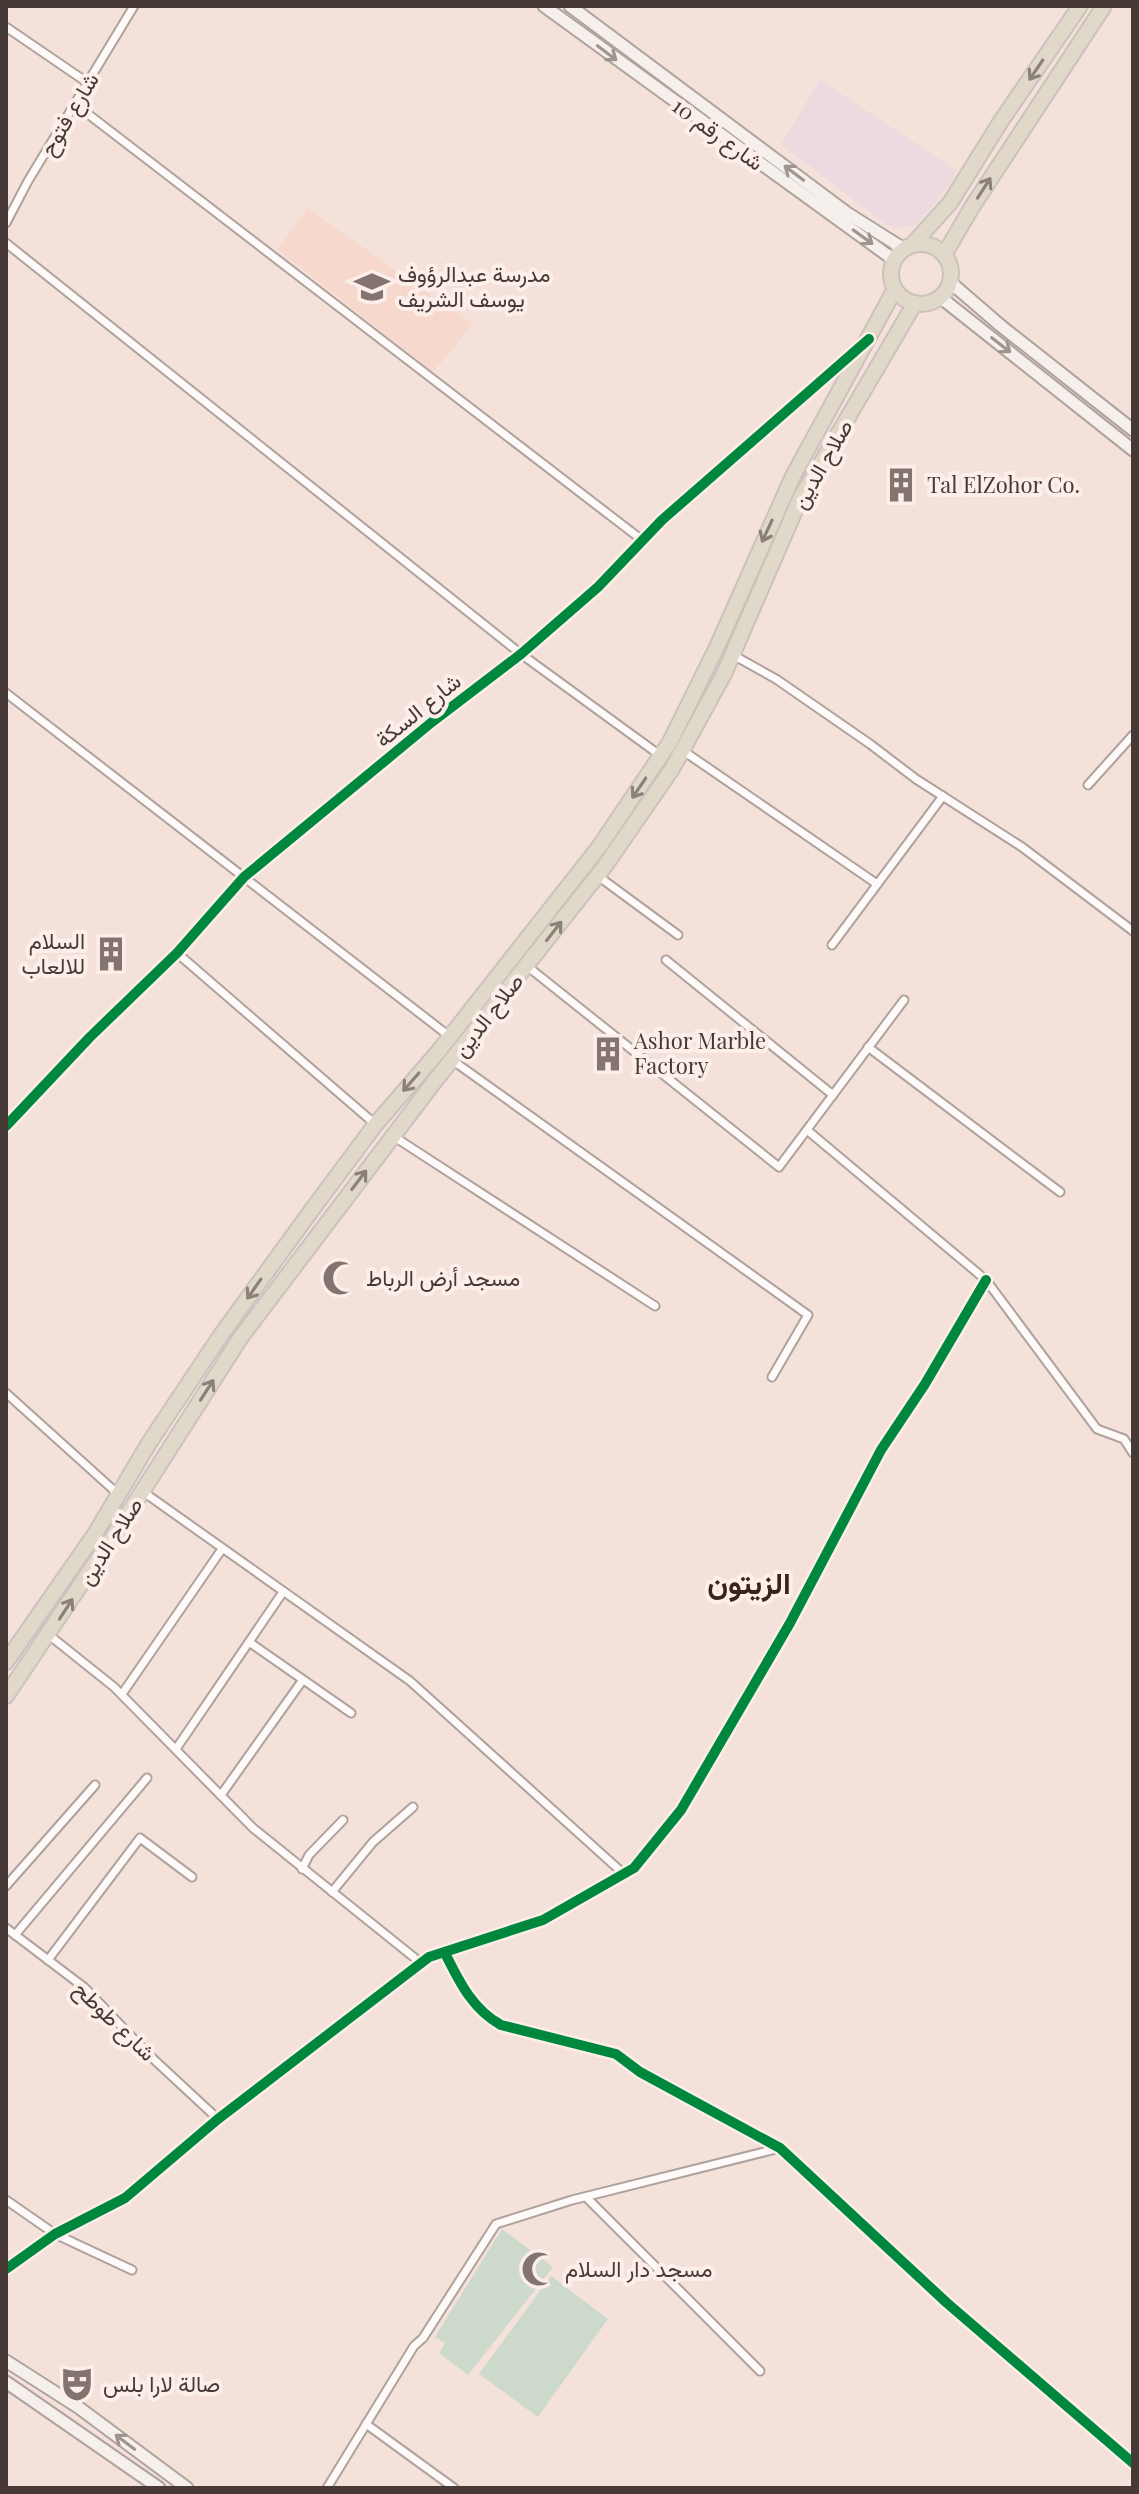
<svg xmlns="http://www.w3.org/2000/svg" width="1139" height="2494" font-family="'Playfair Display',Vazirmatn,serif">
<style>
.built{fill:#f7d8cc}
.industrial{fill:#eddae0}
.green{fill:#ccd9cb}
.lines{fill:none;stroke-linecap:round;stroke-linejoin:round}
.street-casing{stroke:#afa19b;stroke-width:11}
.secondary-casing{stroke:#afa19b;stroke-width:15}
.highway-casing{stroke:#cbc2be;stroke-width:18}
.street{stroke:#fdfaf9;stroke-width:7}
.secondary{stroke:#f5f0eb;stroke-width:11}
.highway{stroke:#e0d8c9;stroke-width:14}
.cycleway-casing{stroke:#fceee9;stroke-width:15}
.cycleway{stroke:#00873e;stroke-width:10}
.oneway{stroke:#9e9490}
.oneway2{stroke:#8c8178}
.labels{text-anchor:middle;stroke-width:8;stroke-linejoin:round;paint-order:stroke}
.street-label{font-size:22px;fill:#473935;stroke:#fceee9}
.poi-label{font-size:22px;fill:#473935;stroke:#fceee9;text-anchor:start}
.district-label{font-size:30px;font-weight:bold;fill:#3c231a;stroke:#fceee9}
</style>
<rect width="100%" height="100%" fill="#f4e1da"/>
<path class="built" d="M308 209 473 324 433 372 277 249Z"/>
<path class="industrial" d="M820 80 957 171 939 199 915 225 897 228 888 226 781 144Z"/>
<g class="green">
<path d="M502 2229 553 2267 468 2375 439 2353 445 2343 435 2337Z"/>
<path d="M551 2276 608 2319 538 2417 479 2374Z"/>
</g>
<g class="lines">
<g class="street-casing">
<g id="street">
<path d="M6 27 88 83"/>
<path d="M75 104 642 540"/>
<path d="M6 223 28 181 134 6"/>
<path d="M6 243 521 654 661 756"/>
<path d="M733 655 776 679 870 744 916 779 1022 847 1133 931"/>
<path d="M6 693 449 1036"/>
<path d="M682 750 877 884"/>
<path d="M1088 785 1133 735"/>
<path d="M598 876 678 935"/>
<path d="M832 945 943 796"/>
<path d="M177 953 375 1124"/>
<path d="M666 960 833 1095"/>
<path d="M527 966 779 1167 904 1000"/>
<path d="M868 1047 1060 1192"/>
<path d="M452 1060 808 1315 772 1377"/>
<path d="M6 1126 90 1037 177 953 244 877 432 722 521 654 598 587 662 520 858 349"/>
<path d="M807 1130 986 1280 1097 1429 1124 1439 1133 1453"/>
<path d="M393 1136 655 1306"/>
<path d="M6 1393 118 1494"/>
<path d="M142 1491 410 1681 625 1875"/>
<path d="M49 1635 114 1687 253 1828 421 1963"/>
<path d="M249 1642 351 1713"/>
<path d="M122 1694 222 1549"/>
<path d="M176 1749 283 1592"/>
<path d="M221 1795 302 1681"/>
<path d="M302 1869 309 1855 343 1820"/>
<path d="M6 1886 95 1785"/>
<path d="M332 1892 373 1842 413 1807"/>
<path d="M6 1928 85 1988 148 2054 218 2119"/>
<path d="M15 1935 147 1778"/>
<path d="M445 1953C459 1981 472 2009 501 2025L616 2054 640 2072 780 2148 947 2303 1133 2463"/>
<path d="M48 1960 140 1838 192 1877"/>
<path d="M586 2197 760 2371"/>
<path d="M6 2200 55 2234 132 2270"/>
<path d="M6 2269 55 2234 125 2198 218 2119 429 1957 543 1920 634 1868 681 1810 790 1623 881 1450 925 1384 986 1280"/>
<path d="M366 2424 454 2488"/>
<path d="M327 2488 414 2346 423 2338 496 2224 572 2200 780 2148"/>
</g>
</g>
<g class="secondary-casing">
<g id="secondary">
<path d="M544 6 894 260"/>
<path d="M570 6 847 213 904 249"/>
<path d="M950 282 1001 326 1133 430"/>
<path d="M940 297 1133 450"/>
<path d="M6 2361 78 2407 187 2488"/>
<path d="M6 2382 159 2488"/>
</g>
</g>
<g class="highway-casing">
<g id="highway">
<circle cx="921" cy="274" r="30"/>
<path d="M912 245 950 203 1001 121 1080 6"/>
<path d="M944 255 972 207 1104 6"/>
<path d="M6 1662 95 1534 149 1443 221 1335 311 1211 375 1125 438 1052 599 847 670 742 717 647 793 476 895 289"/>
<path d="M6 1696 124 1520 241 1337 431 1086 605 866 672 769 724 674 800 499 915 303"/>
</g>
</g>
<use href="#street" class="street"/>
<use href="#secondary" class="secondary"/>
<use href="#highway" class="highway"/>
<g class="cycleway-casing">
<g id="cycleway">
<path d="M6 1126 90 1037 177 953 244 877 432 722 521 654 598 587 662 520 869 339"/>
<path d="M445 1953C459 1981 472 2009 501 2025L616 2054 640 2072 780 2148 947 2303 1133 2463"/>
<path d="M6 2269 55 2234 125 2198 218 2119 429 1957 543 1920 634 1868 681 1810 790 1623 881 1450 925 1384 986 1280"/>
</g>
</g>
<use href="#cycleway" class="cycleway"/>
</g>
<defs><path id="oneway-shaft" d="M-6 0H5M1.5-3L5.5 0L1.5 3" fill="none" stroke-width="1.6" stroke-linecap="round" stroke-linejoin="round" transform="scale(2)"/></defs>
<g class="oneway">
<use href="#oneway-shaft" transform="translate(607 53) rotate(37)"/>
<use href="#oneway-shaft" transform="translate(794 173) rotate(-143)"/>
<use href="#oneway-shaft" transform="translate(863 237) rotate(36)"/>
<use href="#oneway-shaft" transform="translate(1001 345) rotate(38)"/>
<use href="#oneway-shaft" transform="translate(125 2442) rotate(-143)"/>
</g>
<g class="oneway2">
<use href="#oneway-shaft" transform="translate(1036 70) rotate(124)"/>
<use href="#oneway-shaft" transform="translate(984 188) rotate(-57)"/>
<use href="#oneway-shaft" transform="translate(767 531) rotate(115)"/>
<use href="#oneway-shaft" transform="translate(639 788) rotate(124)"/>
<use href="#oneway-shaft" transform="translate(554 931) rotate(-52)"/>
<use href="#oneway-shaft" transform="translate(411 1082) rotate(131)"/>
<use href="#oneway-shaft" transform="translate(359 1180) rotate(-53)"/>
<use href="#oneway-shaft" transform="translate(254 1289) rotate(125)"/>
<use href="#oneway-shaft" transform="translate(207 1390) rotate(-57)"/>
<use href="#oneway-shaft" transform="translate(66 1609) rotate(-57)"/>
</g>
<defs>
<g id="school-bare" transform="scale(2.76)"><path d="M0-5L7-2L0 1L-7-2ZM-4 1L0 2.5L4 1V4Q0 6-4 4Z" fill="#84746f" stroke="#fceee9" stroke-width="2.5" paint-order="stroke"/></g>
<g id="building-bare" transform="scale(2.76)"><path d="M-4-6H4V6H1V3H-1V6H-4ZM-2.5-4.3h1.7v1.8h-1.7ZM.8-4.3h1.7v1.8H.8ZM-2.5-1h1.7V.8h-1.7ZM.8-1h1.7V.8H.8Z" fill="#84746f" stroke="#fceee9" stroke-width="2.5" paint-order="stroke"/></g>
<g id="mosque-bare" transform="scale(2.76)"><path d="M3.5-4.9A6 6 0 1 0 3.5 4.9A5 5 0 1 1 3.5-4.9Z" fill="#84746f" stroke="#fceee9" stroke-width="2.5" paint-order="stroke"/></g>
<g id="theatre-bare" transform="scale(2.76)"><path d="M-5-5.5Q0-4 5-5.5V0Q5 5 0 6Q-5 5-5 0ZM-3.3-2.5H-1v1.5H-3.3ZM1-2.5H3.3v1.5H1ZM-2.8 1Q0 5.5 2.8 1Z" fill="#84746f" stroke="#fceee9" stroke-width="2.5" paint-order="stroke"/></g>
</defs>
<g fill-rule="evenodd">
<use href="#school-bare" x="372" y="287"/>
<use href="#building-bare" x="901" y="485"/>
<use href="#building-bare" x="111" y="954"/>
<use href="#building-bare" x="608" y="1054"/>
<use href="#mosque-bare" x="340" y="1278"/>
<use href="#mosque-bare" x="539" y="2269"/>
<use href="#theatre-bare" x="77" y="2384"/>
</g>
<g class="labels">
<g class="street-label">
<text transform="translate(69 114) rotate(-59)" y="8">شارع فتوح</text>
<text transform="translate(718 134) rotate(36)" y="8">شارع رقم 10</text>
<text transform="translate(822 464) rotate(-60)" y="8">صلاح الدين</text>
<text transform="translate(418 710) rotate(-39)" y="8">شارع السكة</text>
<text transform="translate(488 1015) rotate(-52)" y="8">صلاح الدين</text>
<text transform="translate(110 1541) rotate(-57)" y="8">صلاح الدين</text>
<text transform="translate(115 2021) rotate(44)" y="8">شارع طوطح</text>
</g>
<g class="poi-label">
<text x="398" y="282">مدرسة عبدالرؤوف<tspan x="398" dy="25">يوسف الشريف</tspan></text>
<text x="927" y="493">Tal ElZohor Co.</text>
<text x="85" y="949" text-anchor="end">السلام<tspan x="85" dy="25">للالعاب</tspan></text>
<text x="634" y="1049">Ashor Marble<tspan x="634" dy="25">Factory</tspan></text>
<text x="366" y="1286">مسجد أرض الرباط</text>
<text x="565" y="2277">مسجد دار السلام</text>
<text x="103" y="2392">صالة لارا بلس</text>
</g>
<g class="district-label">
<text x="749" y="1594">الزيتون</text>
</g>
</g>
<rect width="1139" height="2494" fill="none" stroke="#473935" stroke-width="16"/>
</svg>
